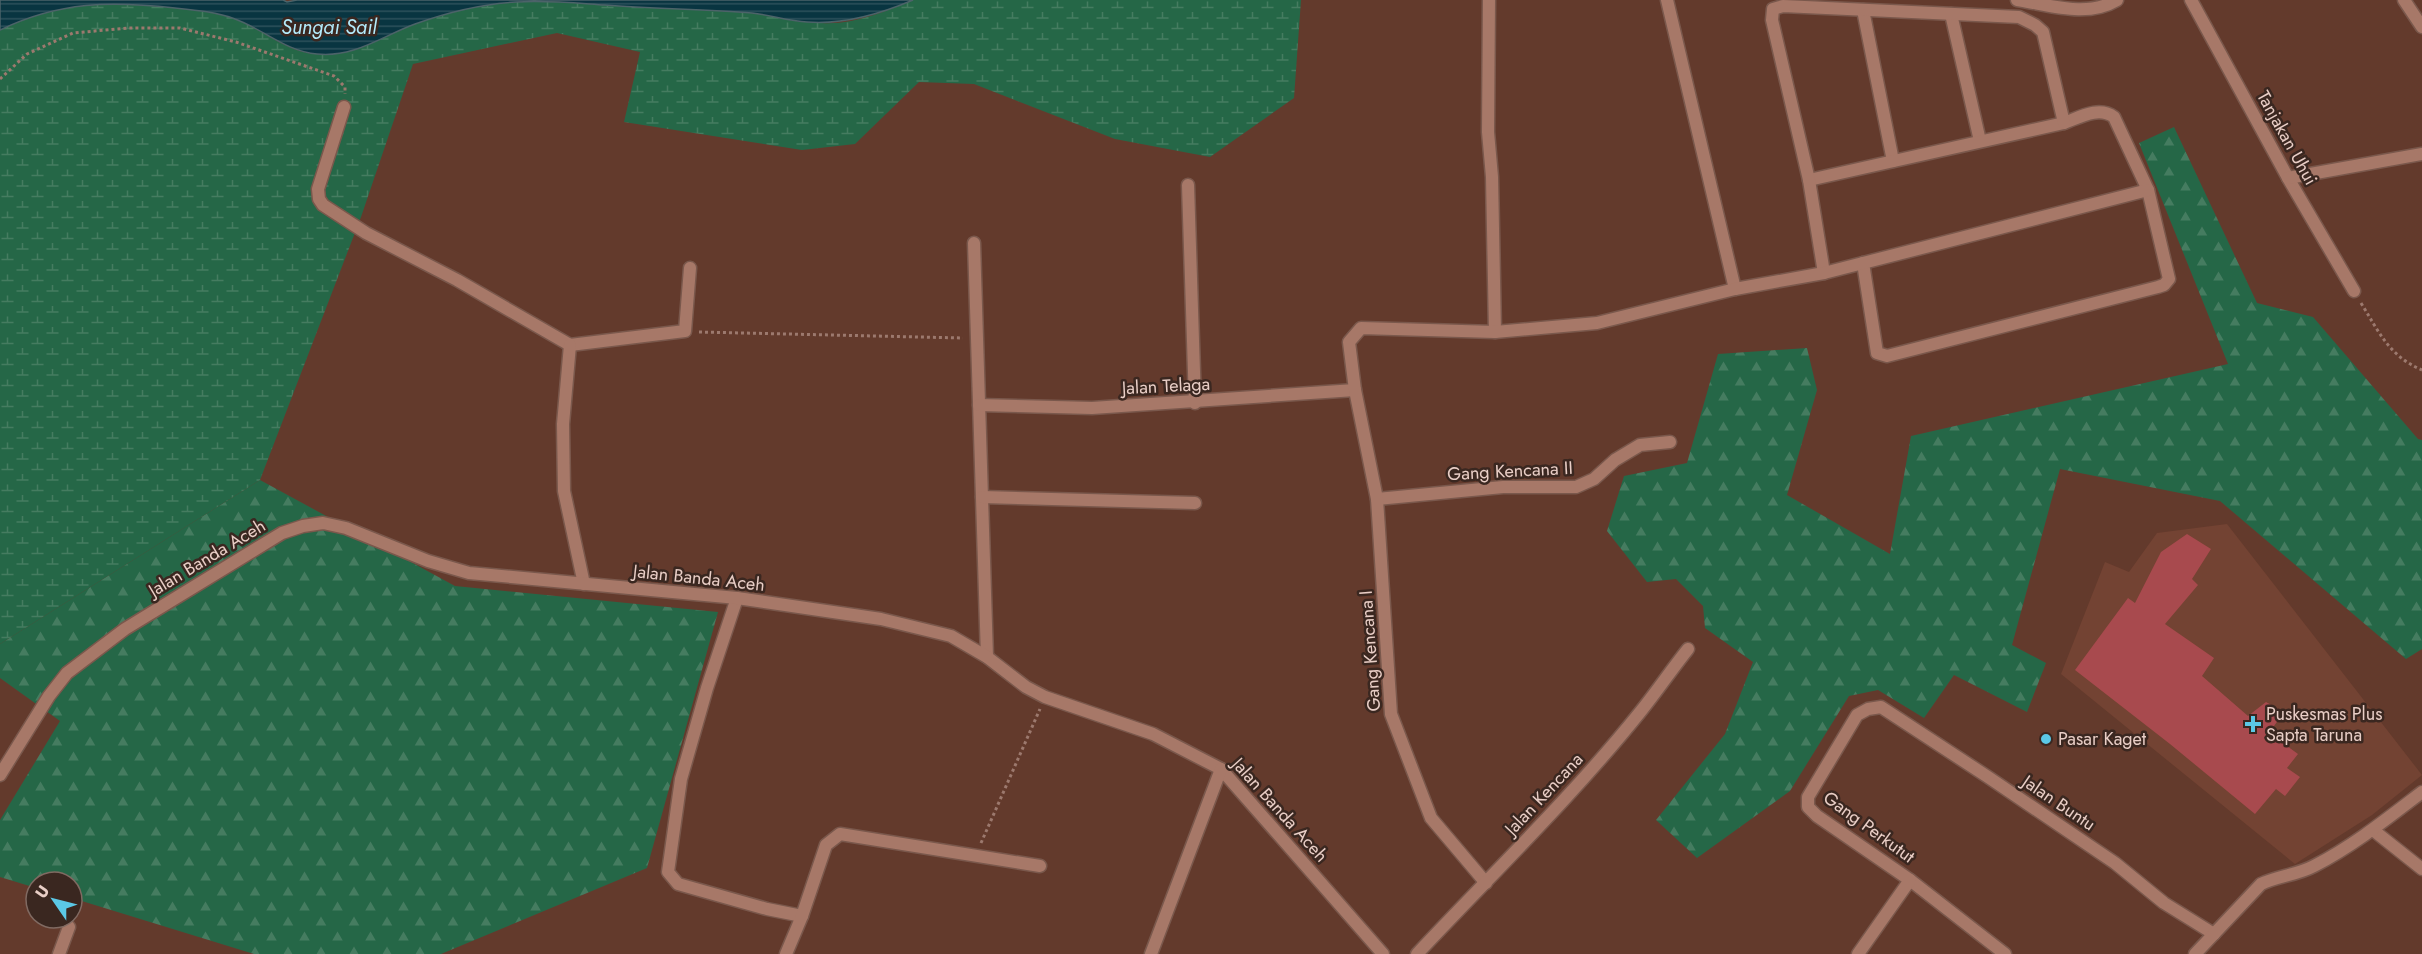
<svg xmlns="http://www.w3.org/2000/svg" width="2422" height="954" font-family="Jost,sans-serif">
<style>
.built{fill:#734333}
.forest{fill:url(#forest-firs)}
.wetland{fill:url(#wetland-marsh)}
.water{fill:url(#water-rules);stroke:#4c6369;stroke-width:1.5}
.building{fill:#a84a4e}
.lines{fill:none;stroke-linecap:round;stroke-linejoin:round}
.street-casing{stroke:#7a584c;stroke-width:15}
.path{stroke:#9c796e;stroke-width:3;stroke-dasharray:3 3;stroke-linecap:butt}
.street{stroke:#a77868;stroke-width:12}
.poi-dot{fill:#5bc8e6;stroke:#3a2720;stroke-width:2}
.labels{text-anchor:middle;stroke-width:5;stroke-linejoin:round;paint-order:stroke}
.street-label{font-size:18px;fill:#e9cec6;stroke:#3a2720}
.poi-label{font-size:18px;fill:#e9cec6;stroke:#3a2720;text-anchor:start}
.water-label{font-size:20px;font-style:italic;fill:#b3ebfc;stroke:#3a2720}
</style>
<defs>
<pattern id="forest-firs" width="22" height="20" patternUnits="userSpaceOnUse" patternTransform="scale(1.5)"><rect width="22" height="20" fill="#256747"/><path d="M5 1l3.5 6h-7zM16 11l3.5 6h-7z" fill="#457c60"/></pattern>
<pattern id="wetland-marsh" width="20" height="14" patternUnits="userSpaceOnUse" patternTransform="scale(1.5)"><rect width="20" height="14" fill="#256747"/><path d="M1 5h8M5 5V1M11 12h8M15 12V8" fill="none" stroke="#457c60"/></pattern>
<pattern id="water-rules" width="6" height="5" patternUnits="userSpaceOnUse" patternTransform="scale(1.5)"><rect width="6" height="5" fill="#093541"/><path d="M0 2.5h6" fill="none" stroke="#2d515b"/></pattern>
</defs>
<rect width="100%" height="100%" fill="#633a2c"/>
<path class="built" d="M2227 524 2422 775 2372 815 2295 864 2061 674 2105 562 2129 572 2157 533Z"/>
<g class="forest">
<path d="M2174 127 2257 303 2313 317 2418 439 2422 440V649L2406 659 2220 501 2060 469 2012 645 2046 663 2027 712 1954 675 1924 718 1878 690 1849 696 1790 791 1697 858 1656 820 1725 734 1753 662 1705 628 1703 606 1676 579 1647 582 1607 531 1624 476 1687 463 1718 354 1807 348 1817 390 1787 495 1890 554 1911 436 2228 364 2139 143Z"/>
<path d="M260 480 455 586 718 612 647 868 441 954H254L72 898V882H36V888L0 877V820L60 721 0 678V644Z"/>
</g>
<path class="wetland" d="M913 0H1301L1294 98 1210 157 1115 139 974 84 919 82 855 144 802 150 624 122 640 52 557 33 413 64 361 217 260 480 0 644V30C60 1 111 1 175 8 195 10 217 12 235 19 262 29 288 53 317 54 354 57 382 36 415 24 448 12 481 4 516 2 546 0 575 3 605 5 654 9 703 9 751 13 775 15 798 21 822 23 852 25 885 12 913 0Z"/>
<path class="water" d="M0 0H283L287 2 297 0H913C880 14 844 25 807 22 789 21 770 15 752 13 703 9 654 9 605 5 575 3 546 0 516 2 481 4 448 12 415 24 382 36 354 58 317 54 287 52 263 29 235 19 217 12 195 10 175 8 111 1 60 1 0 30Z"/>
<path class="building" d="M2187 534 2211 549 2192 579 2198 585 2165 624 2214 658 2202 676 2248 716 2266 702 2284 712 2269 733 2298 754 2287 768 2300 777 2285 796 2276 789 2255 814 2170 744 2075 670 2128 598 2135 603 2161 552Z"/>
<g class="lines">
<g class="street-casing">
<g id="street">
<path d="M1489 0 1488 132 1492 177 1495 332"/>
<path d="M1667 0 1735 289"/>
<path d="M2017 0C2050 5 2087 18 2117 0"/>
<path d="M2191 0 2288 178 2354 291"/>
<path d="M2404 0 2422 27"/>
<path d="M1863 10 1893 161"/>
<path d="M1951 14 1980 141"/>
<path d="M344 107 318 189 319 199 323 205 366 233 457 280 570 345 685 331 690 268"/>
<path d="M2288 178 2422 154"/>
<path d="M1809 180 2064 123C2080 117 2099 106 2114 117L2148 190 2169 279 2164 285 2158 287 1887 356 1877 353 1863 263"/>
<path d="M1188 185 1195 403"/>
<path d="M974 243 987 657"/>
<path d="M1824 273 1809 180 1772 20 1773 9 1783 6 2019 17 2035 25 2043 32 2064 123"/>
<path d="M570 345 563 424 564 491 584 584"/>
<path d="M979 405 1092 408 1355 390"/>
<path d="M982 497 1195 503"/>
<path d="M1377 499 1503 487H1576L1594 479 1615 460 1640 445 1670 442"/>
<path d="M737 598 707 688 681 779 668 872 678 884 767 909 802 916"/>
<path d="M0 775 49 696 67 673 125 629 282 533 303 526 323 523 346 528 428 561 469 573 737 598 881 619 951 636 987 657 1026 687 1045 697 1153 734 1221 769 1383 954"/>
<path d="M2373 830 2422 869"/>
<path d="M1910 880 2005 954"/>
<path d="M1486 883 1431 818 1391 714 1377 499 1355 390 1349 342 1361 328 1495 332 1597 323 1735 289 1824 273 2148 190"/>
<path d="M59 954 69 927"/>
<path d="M786 954 802 916 826 845 840 834 1040 866"/>
<path d="M1151 954 1221 769"/>
<path d="M1417 954C1492 874 1572 797 1641 711 1657 691 1672 669 1688 649"/>
<path d="M1858 954 1910 880 1817 816 1808 807V797L1857 715 1868 709 1881 707 1988 777 2115 863 2164 903 2214 934"/>
<path d="M2195 954 2261 884C2278 876 2297 875 2314 866 2353 846 2388 818 2422 792"/>
</g>
</g>
<g class="path">
<path d="M0 79 27 54 73 33 128 28H180L236 42 334 76 345 87V94"/>
<path d="M2361 303C2379 332 2389 356 2422 370"/>
<path d="M699 332 963 338"/>
<path d="M981 843 1040 709"/>
</g>
<use href="#street" class="street"/>
</g>
<g class="poi-dot">
<path d="M2250 715h6v6h6v6h-6v6h-6v-6h-6v-6h6z"/>
<circle cx="2046" cy="739" r="6"/>
</g>
<g class="labels">
<g class="street-label">
<text transform="translate(2287 138) rotate(61)" y="6">Tanjakan Uhui</text>
<text transform="translate(1166 386) rotate(-3)" y="6">Jalan Telaga</text>
<text transform="translate(1510 471) rotate(-3)" y="6">Gang Kencana II</text>
<text transform="translate(207 558) rotate(-31)" y="6">Jalan Banda Aceh</text>
<text transform="translate(699 578) rotate(6)" y="6">Jalan Banda Aceh</text>
<text transform="translate(1370 651) rotate(-94)" y="6">Gang Kencana I</text>
<text transform="translate(1544 794) rotate(-47)" y="6">Jalan Kencana</text>
<text transform="translate(2059 803) rotate(34)" y="6">Jalan Buntu</text>
<text transform="translate(1280 810) rotate(48)" y="6">Jalan Banda Aceh</text>
<text transform="translate(1869 827) rotate(36)" y="6">Gang Perkutut</text>
</g>
<g class="poi-label">
<text x="2266" y="720">Puskesmas Plus<tspan x="2266" dy="21">Sapta Taruna</tspan></text>
<text x="2058" y="745">Pasar Kaget</text>
</g>
<g class="water-label">
<text x="329" y="34">Sungai Sail</text>
</g>
</g>
<g transform="translate(54 900) rotate(305)"><circle r="28" fill="#3a2720" stroke="#806a62" stroke-width="1.5"/>
<path d="M0-4.5L10 22L0 15L-10 22Z" fill="#5bc8e6"/>
<text y="-9" font-size="16" font-weight="bold" text-anchor="middle" fill="#e9cec6">U</text>
</g>
</svg>
